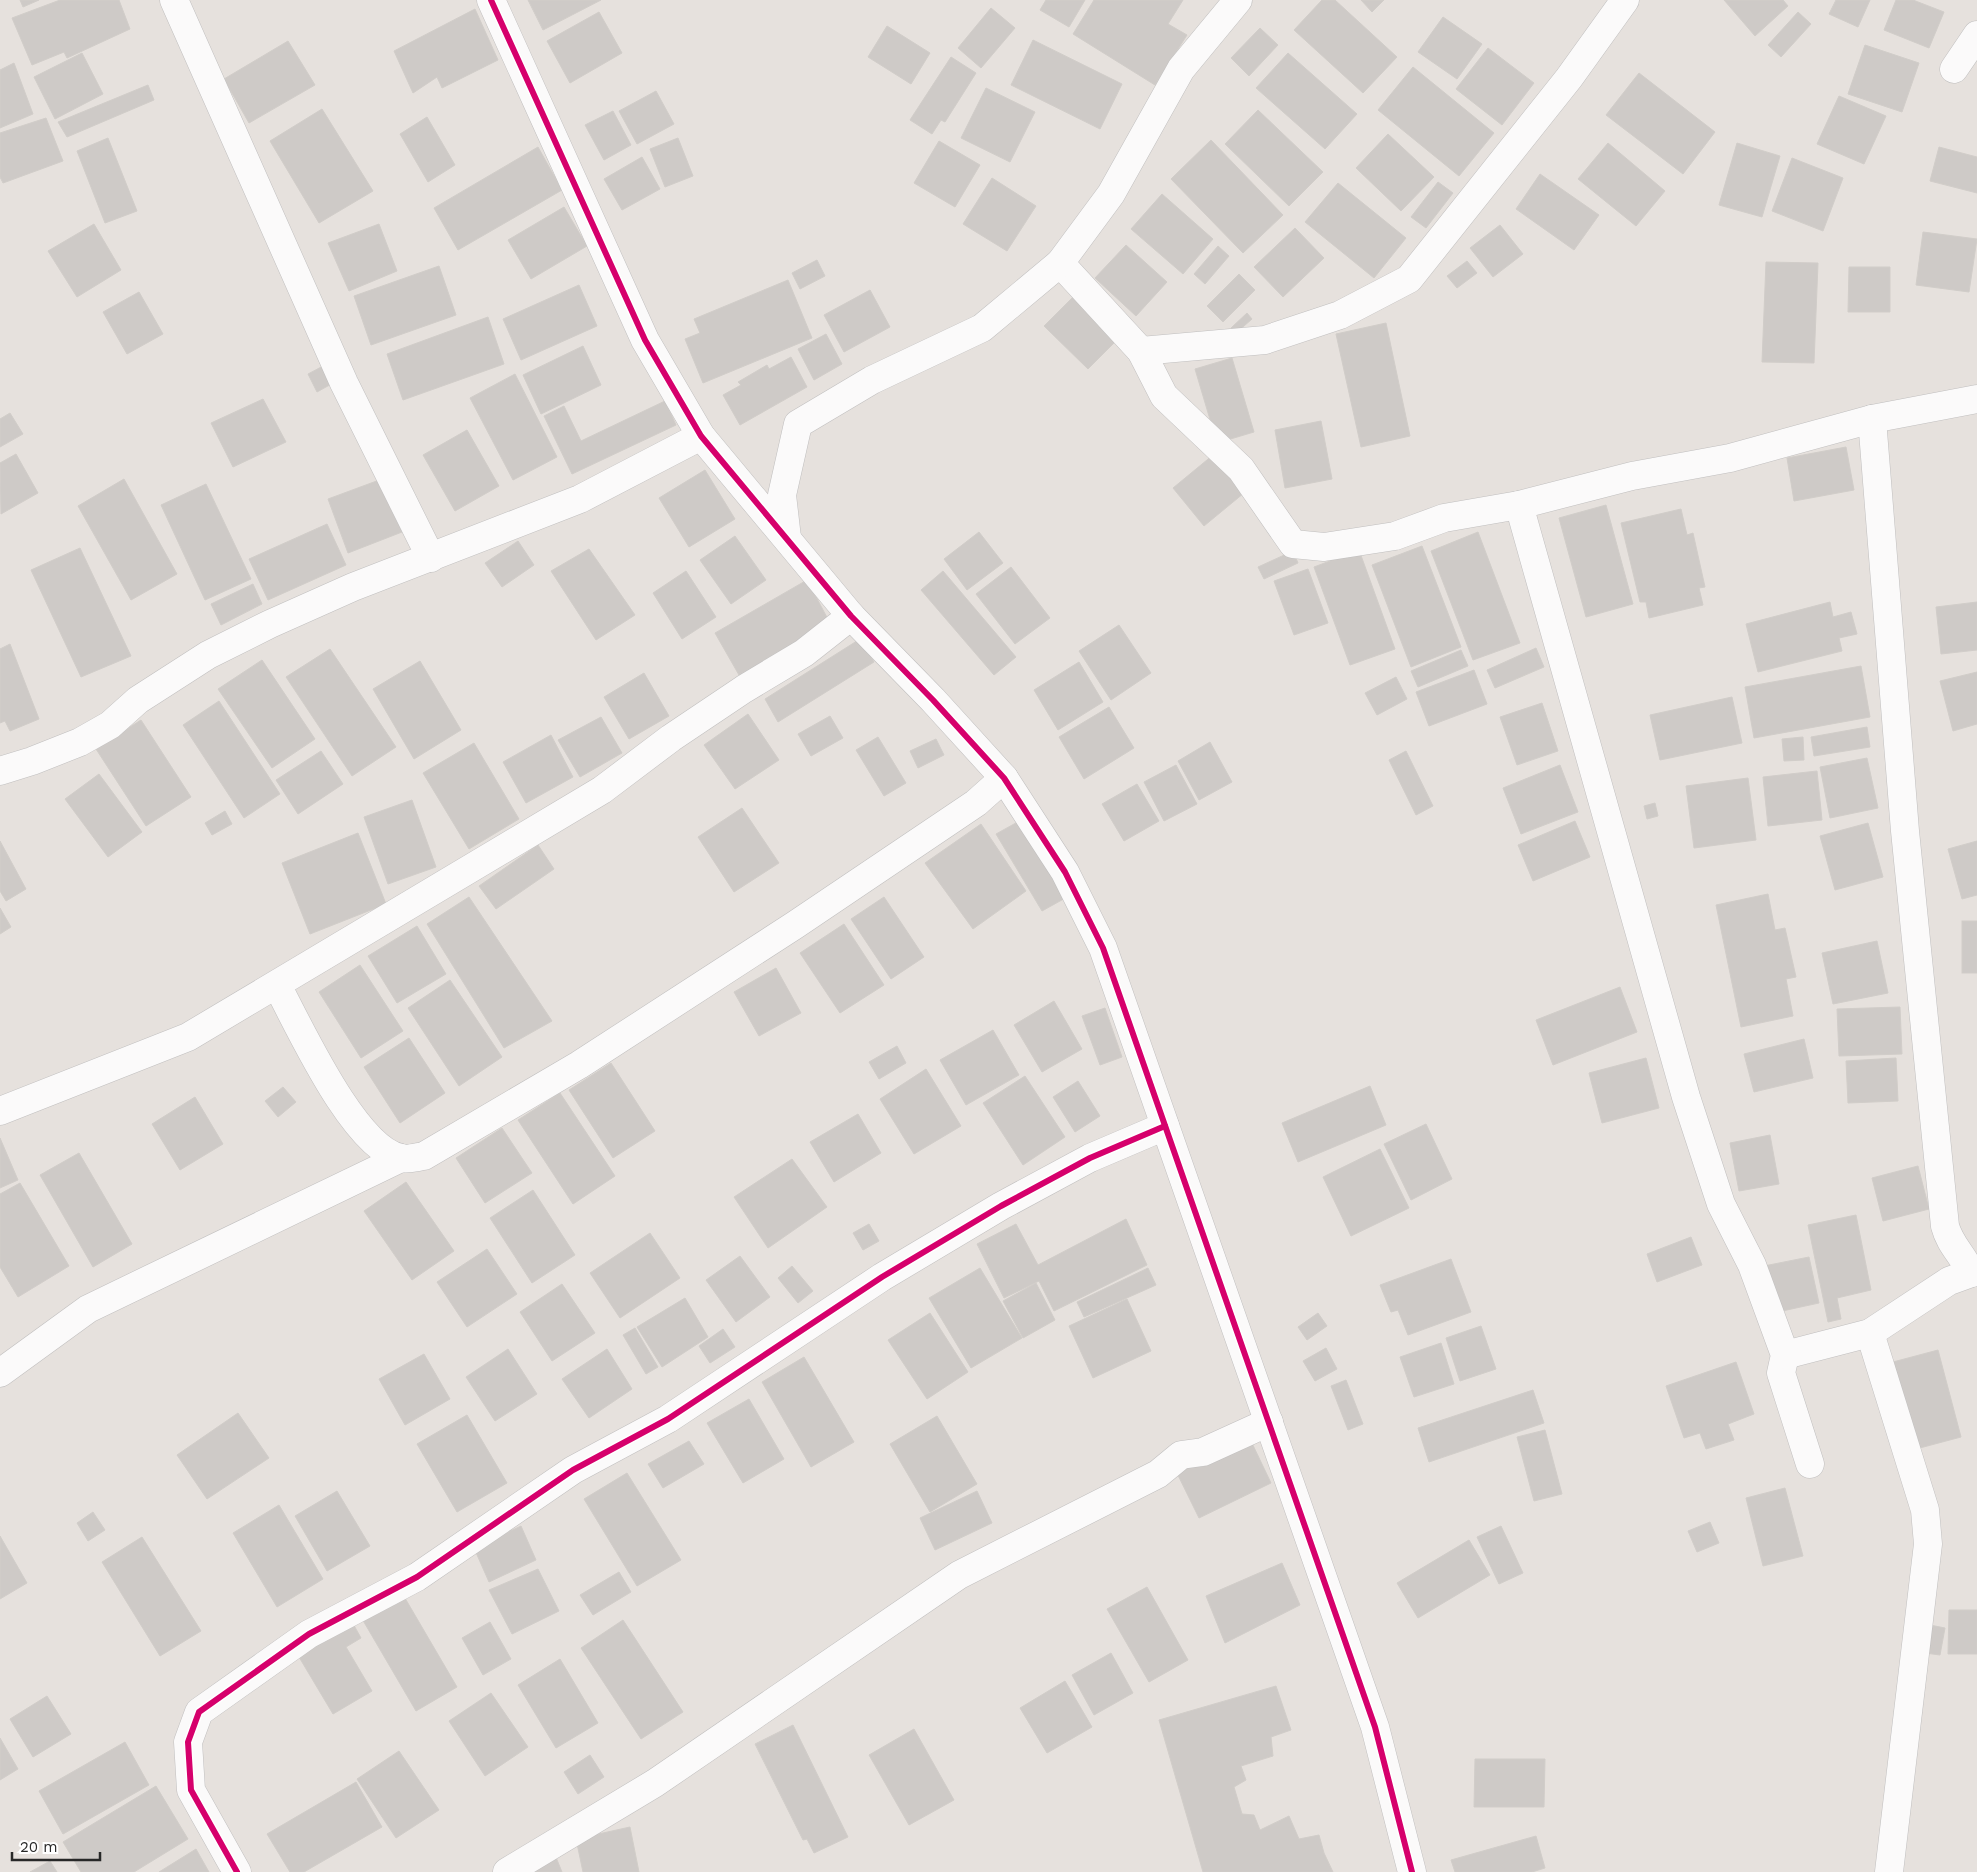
<svg xmlns="http://www.w3.org/2000/svg" width="1977" height="1872" font-family="'Work Sans',sans-serif">
<style>
.building{fill:#cecac7;stroke:#d1cdc9}
.lines{fill:none;stroke-linecap:round;stroke-linejoin:round}
.street-casing{stroke:#c0bfbf;stroke-width:29}
.street{stroke:#fbfafa;stroke-width:28}
.cycleway-casing{stroke:#fff;stroke-width:9}
.cycleway{stroke:#d6006c;stroke-width:6}
</style>
<rect width="100%" height="100%" fill="#e6e1dd"/>
<g class="building">
<path d="M20 0H39L23 7Z"/>
<path d="M60 0H119L130 29 67 58 64 52 32 65 12 18Z"/>
<path d="M528 0H601L543 30Z"/>
<path d="M1046 0H1085L1069 27 1040 10Z"/>
<path d="M1094 0H1183L1168 24 1187 35 1155 85 1073 34Z"/>
<path d="M1322 0H1335L1397 57 1363 93 1294 30Z"/>
<path d="M1361 0H1384L1372 12Z"/>
<path d="M1724 0H1783L1788 6 1755 36Z"/>
<path d="M1836 0H1870L1858 27 1829 14Z"/>
<path d="M1896 0H1913L1944 12 1929 48 1884 30Z"/>
<path d="M991 8 1015 28 981 68 958 48Z"/>
<path d="M475 9 498 60 442 88 437 77 413 93 394 51Z"/>
<path d="M599 12 622 53 570 83 547 41Z"/>
<path d="M1798 12 1811 24 1781 57 1768 45Z"/>
<path d="M1443 17 1482 44 1457 79 1418 52Z"/>
<path d="M887 26 930 53 911 84 868 57Z"/>
<path d="M1260 28 1278 45 1249 76 1231 58Z"/>
<path d="M1033 40 1122 84 1100 129 1011 85Z"/>
<path d="M288 41 315 85 249 123 224 79Z"/>
<path d="M1865 45 1919 63 1902 112 1848 94Z"/>
<path d="M1488 48 1534 83 1502 125 1456 89Z"/>
<path d="M82 53 103 94 55 119 34 77Z"/>
<path d="M1288 53 1357 114 1325 149 1256 88Z"/>
<path d="M951 57 976 73 945 122 941 120 932 134 910 120Z"/>
<path d="M14 63 33 114 0 128V70Z"/>
<path d="M1413 67 1494 133 1459 176 1378 110Z"/>
<path d="M1639 73 1715 132 1683 174 1606 115Z"/>
<path d="M148 85 154 100 67 137 58 122Z"/>
<path d="M986 88 1035 112 1010 162 961 138Z"/>
<path d="M656 91 674 124 637 144 619 111Z"/>
<path d="M1839 96 1886 116 1864 164 1817 144Z"/>
<path d="M322 109 373 191 319 223 270 141Z"/>
<path d="M1258 110 1323 172 1289 206 1225 144Z"/>
<path d="M613 111 631 145 604 160 585 125Z"/>
<path d="M427 117 455 165 428 182 400 134Z"/>
<path d="M46 118 63 161 3 183 0 177V133Z"/>
<path d="M1388 134 1434 177 1401 211 1356 168Z"/>
<path d="M108 138 137 211 105 223 77 151Z"/>
<path d="M678 138 693 176 665 187 650 149Z"/>
<path d="M1211 140 1283 215 1243 253 1171 179Z"/>
<path d="M939 141 980 165 955 207 914 183Z"/>
<path d="M1608 143 1665 191 1636 226 1578 179Z"/>
<path d="M1737 143 1780 156 1762 217 1719 205Z"/>
<path d="M538 147 562 190 458 250 434 208Z"/>
<path d="M1939 147 1977 157V193L1930 181Z"/>
<path d="M642 157 660 189 622 210 604 179Z"/>
<path d="M1792 158 1843 178 1823 231 1772 211Z"/>
<path d="M1540 174 1599 215 1574 250 1516 209Z"/>
<path d="M992 178 1036 206 1007 251 963 224Z"/>
<path d="M1438 182 1453 193 1426 228 1411 217Z"/>
<path d="M1338 183 1406 238 1374 278 1305 222Z"/>
<path d="M1162 194 1213 239 1183 274 1131 229Z"/>
<path d="M564 207 587 246 531 279 508 240Z"/>
<path d="M94 224 121 270 77 297 48 251Z"/>
<path d="M379 224 397 271 349 291 328 243Z"/>
<path d="M1500 225 1523 254 1493 277 1470 248Z"/>
<path d="M1295 228 1324 258 1283 297 1254 267Z"/>
<path d="M1923 232 1977 239 1969 292 1916 285Z"/>
<path d="M1126 245 1167 282 1136 316 1095 278Z"/>
<path d="M1218 246 1229 256 1205 284 1194 274Z"/>
<path d="M817 260 825 276 800 289 792 273Z"/>
<path d="M1467 261 1477 273 1457 288 1447 276Z"/>
<path d="M1766 262 1818 263 1814 363 1762 362Z"/>
<path d="M439 266 456 315 371 345 354 296Z"/>
<path d="M1849 267H1890V312H1848Z"/>
<path d="M1239 274 1255 290 1223 322 1207 306Z"/>
<path d="M788 280 812 338 703 383 685 339 700 333 694 319Z"/>
<path d="M579 285 597 326 521 360 503 319Z"/>
<path d="M870 290 890 327 844 352 824 315Z"/>
<path d="M139 292 163 334 127 354 103 312Z"/>
<path d="M1077 293 1121 336 1088 369 1044 326Z"/>
<path d="M1247 313 1252 319 1236 333 1231 328Z"/>
<path d="M488 317 504 364 403 400 387 354Z"/>
<path d="M1386 323 1410 436 1361 447 1336 334Z"/>
<path d="M826 334 842 364 814 380 798 349Z"/>
<path d="M583 346 601 385 541 414 523 375Z"/>
<path d="M791 357 807 387 740 425 723 395 741 385 738 382 767 365 769 369Z"/>
<path d="M1232 358 1254 432 1217 443 1195 369Z"/>
<path d="M325 365 335 382 317 392 308 374Z"/>
<path d="M515 374 557 457 513 480 470 398Z"/>
<path d="M263 399 286 442 233 467 211 423Z"/>
<path d="M665 401 676 425 572 474 544 416 564 406 581 441Z"/>
<path d="M10 413 23 434 0 447V419Z"/>
<path d="M1321 421 1332 479 1285 488 1275 430Z"/>
<path d="M467 430 499 486 455 511 423 455Z"/>
<path d="M1846 447 1854 490 1794 501 1787 458Z"/>
<path d="M16 454 38 493 1 514 0 463Z"/>
<path d="M1213 455 1244 493 1204 526 1173 488Z"/>
<path d="M705 470 735 519 689 547 659 498Z"/>
<path d="M124 479 177 574 131 600 78 506Z"/>
<path d="M382 479 402 532 348 553 328 499Z"/>
<path d="M206 484 251 579 205 600 161 505Z"/>
<path d="M1606 505 1633 604 1586 617 1559 518Z"/>
<path d="M1681 509 1687 535 1693 533 1705 587 1699 588 1703 605 1649 618 1646 602H1640L1621 523Z"/>
<path d="M327 524 346 565 268 600 249 559Z"/>
<path d="M979 532 1003 563 967 590 944 559Z"/>
<path d="M1478 532 1520 643 1473 660 1431 551Z"/>
<path d="M735 536 766 580 731 604 700 560Z"/>
<path d="M518 541 534 565 502 587 485 563Z"/>
<path d="M1422 546 1461 647 1411 667 1372 565Z"/>
<path d="M80 548 131 656 81 677 31 570Z"/>
<path d="M589 549 635 615 596 640 551 571Z"/>
<path d="M1359 550 1395 649 1350 665 1314 567Z"/>
<path d="M1293 551 1298 563 1264 579 1258 567Z"/>
<path d="M1011 567 1050 618 1015 644 976 594Z"/>
<path d="M1308 569 1328 623 1294 635 1274 581Z"/>
<path d="M686 571 716 617 682 639 653 593Z"/>
<path d="M943 571 1016 657 994 675 921 590Z"/>
<path d="M807 580 830 623 739 675 715 633Z"/>
<path d="M253 584 262 604 221 625 211 604Z"/>
<path d="M1830 602 1833 617 1851 612 1857 634 1839 638 1842 651 1758 672 1746 624Z"/>
<path d="M1977 602V650L1941 654 1936 607Z"/>
<path d="M1119 625 1151 673 1111 700 1079 651Z"/>
<path d="M860 639 874 662 778 722 765 699Z"/>
<path d="M10 644 39 719 10 731 5 721 0 723V649Z"/>
<path d="M1536 648 1544 667 1495 688 1487 670Z"/>
<path d="M330 649 396 747 352 776 286 677Z"/>
<path d="M1461 650 1468 666 1418 687 1411 671Z"/>
<path d="M262 660 315 739 272 768 218 689Z"/>
<path d="M420 661 461 730 414 759 373 689Z"/>
<path d="M1079 662 1103 702 1058 730 1034 690Z"/>
<path d="M1861 666 1870 717 1754 738 1745 687Z"/>
<path d="M1474 670 1487 704 1429 726 1416 692Z"/>
<path d="M1977 672V724L1953 731 1940 681Z"/>
<path d="M644 673 669 716 629 739 604 697Z"/>
<path d="M1396 677 1407 699 1377 715 1365 693Z"/>
<path d="M1732 697 1742 743 1660 760 1650 715Z"/>
<path d="M219 701 280 794 244 818 183 725Z"/>
<path d="M1542 703 1558 751 1517 765 1500 717Z"/>
<path d="M1109 707 1134 748 1084 779 1059 737Z"/>
<path d="M748 714 779 760 735 789 704 745Z"/>
<path d="M830 716 843 738 811 756 798 734Z"/>
<path d="M601 717 622 753 580 777 558 740Z"/>
<path d="M141 720 191 797 146 826 96 749Z"/>
<path d="M1867 727 1870 747 1814 756 1811 737Z"/>
<path d="M551 735 573 777 526 803 503 762Z"/>
<path d="M878 737 906 783 884 796 856 750Z"/>
<path d="M1803 737 1804 760 1784 761 1782 739Z"/>
<path d="M936 739 944 755 918 768 910 751Z"/>
<path d="M1210 742 1232 782 1199 800 1178 761Z"/>
<path d="M474 743 519 819 469 849 423 773Z"/>
<path d="M321 751 343 784 298 814 276 780Z"/>
<path d="M1406 751 1433 806 1416 815 1389 760Z"/>
<path d="M1867 758 1878 808 1830 818 1820 767Z"/>
<path d="M1176 765 1197 804 1164 821 1144 782Z"/>
<path d="M1560 765 1578 812 1521 834 1503 788Z"/>
<path d="M1817 771 1822 820 1768 826 1763 777Z"/>
<path d="M99 774 142 832 108 857 65 799Z"/>
<path d="M1748 778 1756 840 1694 848 1686 786Z"/>
<path d="M1137 784 1159 821 1124 841 1102 804Z"/>
<path d="M412 800 436 867 388 884 364 817Z"/>
<path d="M1655 803 1658 816 1647 819 1644 806Z"/>
<path d="M742 808 779 863 734 892 698 837Z"/>
<path d="M225 811 232 824 212 835 205 823Z"/>
<path d="M1023 819 1069 896 1042 911 996 834Z"/>
<path d="M1575 821 1590 857 1533 881 1518 845Z"/>
<path d="M1868 823 1883 877 1835 890 1820 836Z"/>
<path d="M981 824 1026 891 973 929 925 863Z"/>
<path d="M358 833 386 904 310 934 282 863Z"/>
<path d="M0 841 26 889 6 901 0 891Z"/>
<path d="M1977 841V895L1962 899 1948 849Z"/>
<path d="M538 845 554 869 496 909 479 886Z"/>
<path d="M1768 894 1775 930 1785 928 1796 977 1786 979 1793 1016 1741 1027 1716 905Z"/>
<path d="M469 897 552 1021 504 1048 427 924Z"/>
<path d="M884 897 924 957 891 979 851 919Z"/>
<path d="M0 908 11 927 0 934Z"/>
<rect x="1962" y="921" width="15" height="52"/>
<path d="M844 924 884 985 840 1013 800 953Z"/>
<path d="M417 926 446 974 397 1003 368 956Z"/>
<path d="M1877 941 1888 993 1833 1004 1822 953Z"/>
<path d="M360 965 403 1031 361 1058 319 992Z"/>
<path d="M776 968 801 1013 759 1036 734 992Z"/>
<path d="M450 980 502 1057 459 1086 408 1008Z"/>
<path d="M1620 987 1637 1032 1553 1065 1536 1020Z"/>
<path d="M1054 1001 1082 1049 1042 1072 1014 1025Z"/>
<path d="M1900 1007 1902 1054 1839 1056 1837 1009Z"/>
<path d="M1105 1008 1122 1057 1100 1065 1082 1016Z"/>
<path d="M993 1030 1019 1075 966 1105 940 1060Z"/>
<path d="M409 1038 445 1093 400 1123 364 1067Z"/>
<path d="M1804 1039 1813 1078 1754 1092 1744 1054Z"/>
<path d="M897 1046 906 1063 879 1079 869 1062Z"/>
<path d="M1646 1058 1659 1108 1602 1123 1589 1073Z"/>
<path d="M1896 1058 1898 1101 1848 1103 1846 1061Z"/>
<path d="M611 1063 655 1131 613 1158 569 1090Z"/>
<path d="M926 1069 961 1126 914 1154 880 1099Z"/>
<path d="M1025 1076 1065 1137 1023 1165 983 1103Z"/>
<path d="M1078 1081 1100 1116 1075 1132 1053 1097Z"/>
<path d="M1370 1086 1386 1125 1298 1162 1282 1123Z"/>
<path d="M283 1087 296 1102 278 1117 265 1101Z"/>
<path d="M560 1093 615 1176 573 1204 518 1120Z"/>
<path d="M195 1097 223 1144 180 1170 152 1124Z"/>
<path d="M858 1114 881 1153 834 1182 810 1142Z"/>
<path d="M1426 1124 1452 1179 1411 1200 1384 1144Z"/>
<path d="M502 1128 532 1173 485 1203 456 1158Z"/>
<path d="M1770 1135 1779 1184 1739 1191 1730 1143Z"/>
<path d="M0 1138 18 1180 0 1188Z"/>
<path d="M1380 1149 1409 1208 1351 1236 1323 1177Z"/>
<path d="M79 1153 132 1244 93 1267 40 1175Z"/>
<path d="M792 1159 827 1207 768 1248 734 1197Z"/>
<path d="M1918 1166 1929 1209 1883 1221 1872 1178Z"/>
<path d="M406 1182 454 1251 412 1280 364 1211Z"/>
<path d="M20 1183 69 1266 18 1297 0 1267V1194Z"/>
<path d="M533 1190 575 1255 532 1283 490 1218Z"/>
<path d="M1856 1215 1871 1290 1837 1298 1841 1319 1828 1322 1808 1225Z"/>
<path d="M1126 1219 1147 1265 1054 1311 1039 1281 1004 1298 977 1244 1016 1224 1038 1265Z"/>
<path d="M869 1224 879 1241 863 1250 853 1233Z"/>
<path d="M650 1233 680 1278 620 1318 590 1273Z"/>
<path d="M1691 1237 1702 1265 1657 1282 1647 1254Z"/>
<path d="M487 1249 517 1294 467 1327 437 1282Z"/>
<path d="M740 1256 770 1297 736 1322 706 1280Z"/>
<path d="M1809 1257 1819 1303 1773 1313 1764 1266Z"/>
<path d="M1451 1259 1471 1312 1408 1335 1398 1310 1391 1312 1380 1285Z"/>
<path d="M792 1266 813 1291 798 1303 778 1278Z"/>
<path d="M980 1268 1022 1338 971 1368 929 1298Z"/>
<path d="M1148 1268 1156 1285 1084 1317 1077 1302Z"/>
<path d="M1036 1283 1055 1320 1023 1338 1003 1301Z"/>
<path d="M562 1284 595 1333 552 1361 520 1312Z"/>
<path d="M685 1298 708 1337 662 1367 637 1327Z"/>
<path d="M1127 1299 1151 1351 1093 1378 1069 1326Z"/>
<path d="M930 1313 968 1372 927 1399 888 1340Z"/>
<path d="M1318 1313 1327 1326 1307 1340 1298 1327Z"/>
<path d="M1481 1326 1496 1369 1460 1381 1446 1338Z"/>
<path d="M635 1328 658 1367 646 1374 623 1335Z"/>
<path d="M723 1329 735 1347 710 1363 699 1346Z"/>
<path d="M1441 1343 1454 1384 1414 1397 1400 1357Z"/>
<path d="M1326 1348 1337 1369 1315 1381 1303 1361Z"/>
<path d="M508 1349 537 1394 495 1421 466 1377Z"/>
<path d="M607 1349 632 1389 589 1418 562 1379Z"/>
<path d="M1938 1350 1961 1437 1916 1449 1893 1362Z"/>
<path d="M424 1354 450 1399 405 1425 379 1379Z"/>
<path d="M804 1357 854 1442 811 1467 762 1382Z"/>
<path d="M1736 1362 1754 1414 1728 1424 1734 1440 1706 1449 1700 1433 1684 1438 1666 1386Z"/>
<path d="M1346 1380 1363 1424 1348 1430 1331 1386Z"/>
<path d="M1533 1390 1544 1423 1429 1462 1418 1428Z"/>
<path d="M749 1399 784 1459 743 1483 707 1423Z"/>
<path d="M238 1413 269 1458 207 1499 177 1455Z"/>
<path d="M467 1415 507 1483 457 1512 417 1444Z"/>
<path d="M937 1416 977 1484 930 1512 890 1444Z"/>
<path d="M1545 1430 1562 1494 1534 1501 1517 1437Z"/>
<path d="M1250 1439 1271 1483 1199 1518 1172 1463 1195 1455 1202 1467Z"/>
<path d="M689 1441 704 1464 663 1488 648 1464Z"/>
<path d="M627 1473 681 1560 637 1586 584 1499Z"/>
<path d="M1785 1488 1803 1556 1763 1566 1746 1498Z"/>
<path d="M337 1491 370 1546 327 1571 295 1516Z"/>
<path d="M977 1491 992 1523 935 1550 920 1518Z"/>
<path d="M279 1505 323 1579 277 1607 233 1533Z"/>
<path d="M93 1512 105 1530 88 1541 77 1523Z"/>
<path d="M1710 1522 1719 1543 1697 1552 1688 1531Z"/>
<path d="M521 1526 536 1560 489 1582 474 1548Z"/>
<path d="M1501 1526 1523 1573 1499 1584 1477 1537Z"/>
<path d="M0 1536 27 1583 0 1599Z"/>
<path d="M142 1537 201 1631 160 1656 102 1562Z"/>
<path d="M1469 1540 1490 1575 1418 1618 1397 1583Z"/>
<path d="M1282 1563 1300 1605 1225 1643 1206 1596Z"/>
<path d="M538 1569 559 1611 512 1634 489 1590Z"/>
<path d="M619 1572 631 1592 593 1615 580 1595Z"/>
<path d="M1147 1587 1188 1660 1149 1682 1107 1609Z"/>
<path d="M402 1593 457 1687 416 1711 361 1617Z"/>
<path d="M1949 1610H1977V1654H1948Z"/>
<path d="M351 1620 361 1638 346 1647 372 1691 333 1714 296 1652Z"/>
<path d="M623 1620 683 1712 641 1739 581 1648Z"/>
<path d="M490 1622 511 1659 483 1675 462 1638Z"/>
<path d="M1930 1625 1945 1628 1940 1655 1925 1653Z"/>
<path d="M1111 1653 1133 1693 1094 1715 1072 1675Z"/>
<path d="M560 1659 598 1723 556 1748 518 1685Z"/>
<path d="M1065 1681 1092 1727 1047 1753 1020 1708Z"/>
<path d="M1276 1686 1291 1730 1271 1737 1273 1756 1241 1766 1246 1780 1234 1787 1242 1814 1254 1815 1260 1830 1289 1816 1299 1839 1319 1835 1324 1853 1333 1872H1203L1159 1720Z"/>
<path d="M491 1693 528 1747 485 1776 449 1721Z"/>
<path d="M47 1696 71 1734 33 1757 10 1719Z"/>
<path d="M793 1725 848 1837 814 1853 807 1839 803 1840 755 1744Z"/>
<path d="M914 1729 954 1800 909 1825 869 1755Z"/>
<path d="M0 1738 18 1769 0 1780Z"/>
<path d="M125 1742 149 1785 63 1834 39 1791Z"/>
<path d="M399 1751 439 1810 396 1838 357 1779Z"/>
<path d="M590 1755 604 1777 578 1794 564 1772Z"/>
<path d="M1475 1759H1545L1544 1807H1474Z"/>
<path d="M356 1782 382 1827 304 1872H290L267 1834Z"/>
<path d="M156 1786 188 1839 134 1872H81L63 1842Z"/>
<path d="M630 1827 639 1872H583L576 1839Z"/>
<path d="M1536 1836 1545 1868 1532 1872H1455L1451 1860Z"/>
<path d="M196 1849 209 1872H159Z"/>
<path d="M555 1855 562 1872H515Z"/>
<path d="M50 1861 57 1872H30Z"/>
</g>
<g class="lines">
<g class="street-casing">
<g id="street">
<path d="M174 0 344 383 431 558"/>
<path d="M491 0 645 340 701 436 851 616 933 700 1004 778 1065 872 1103 948 1375 1727 1412 1872"/>
<path d="M1954 69 1977 35"/>
<path d="M1060 263 1141 351 1164 396 1241 469 1293 544 1324 547 1395 536 1444 518 1519 505 1632 476 1730 458 1872 419 1977 399"/>
<path d="M1141 351 1265 340 1340 315 1409 279 1569 78 1625 0"/>
<path d="M1872 419 1905 831 1945 1226C1950 1245 1963 1255 1971 1273L1977 1272"/>
<path d="M1519 505 1686 1097 1721 1204 1752 1265 1785 1355 1781 1373 1810 1464"/>
<path d="M787 538 782 495 798 424 872 380 982 328 1060 263 1111 194 1181 69 1238 0"/>
<path d="M0 771 32 761 80 742 110 725 138 700 208 655 270 624 353 587 580 499 701 436"/>
<path d="M277 985C299 1026 354 1148 401 1158 407 1160 417 1157 424 1156L579 1065 795 925 976 803 1004 778"/>
<path d="M0 1111 188 1037 602 790 671 738 744 689 804 653 851 616"/>
<path d="M1870 1333 1925 1510 1928 1544 1889 1872"/>
<path d="M1785 1355 1870 1333 1949 1281 1971 1273"/>
<path d="M0 1373 88 1309 401 1158"/>
<path d="M237 1872 191 1790 188 1742 199 1712 309 1634 417 1577 573 1470 668 1419 882 1277 1001 1206 1090 1158 1165 1126"/>
<path d="M507 1872 655 1783 959 1575 1158 1474 1181 1455 1203 1452 1269 1422"/>
</g>
</g>
<use href="#street" class="street"/>
<g class="cycleway-casing">
<g id="cycleway">
<path d="M491 0 645 340 701 436 851 616 933 700 1004 778 1065 872 1103 948 1375 1727 1412 1872"/>
<path d="M237 1872 191 1790 188 1742 199 1712 309 1634 417 1577 573 1470 668 1419 882 1277 1001 1206 1090 1158 1165 1126"/>
</g>
</g>
<use href="#cycleway" class="cycleway"/>
</g>
<path d="M12 1852v8h88v-8" fill="none" stroke="#282828" stroke-width="2.5"/>
<text x="20" y="1852" font-size="15" fill="#282828" stroke="#ffffff" stroke-width="4" paint-order="stroke">20 m</text>
</svg>
